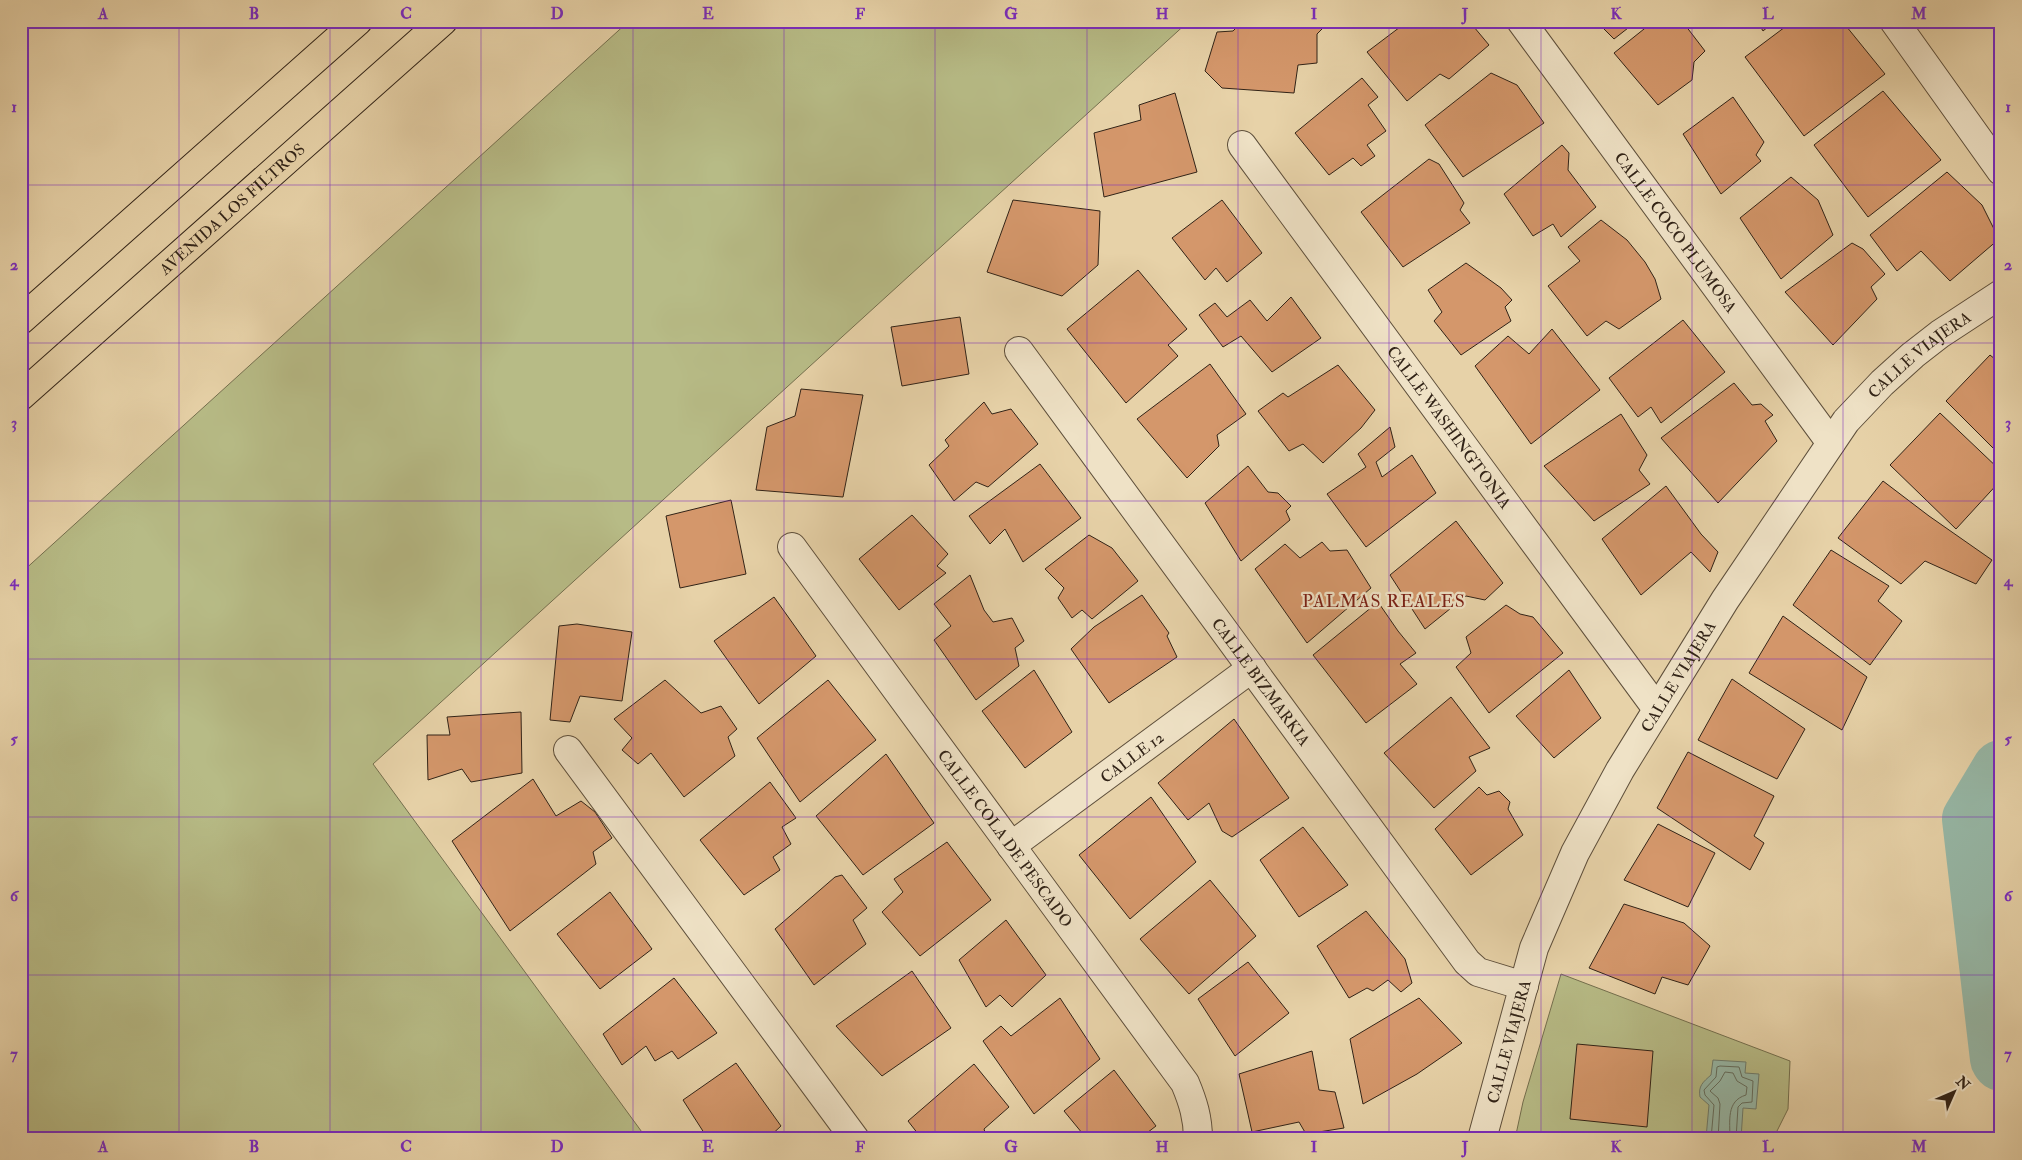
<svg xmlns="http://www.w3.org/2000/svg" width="2022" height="1160" font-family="'IM FELL Double Pica',serif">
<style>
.green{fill:#b7bb86;stroke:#746f4e}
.water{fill:#97b8a7;stroke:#6e7c6d}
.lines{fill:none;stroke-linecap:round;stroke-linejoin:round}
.shore{stroke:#646e5f;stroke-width:1}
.river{stroke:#97b8a7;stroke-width:58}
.building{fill:#d4976b;stroke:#312317}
.minor-casing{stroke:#5e4f3b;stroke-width:30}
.major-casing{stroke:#312317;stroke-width:30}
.minor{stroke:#efe2c6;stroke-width:28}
.major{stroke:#e7d2a8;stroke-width:28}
.grid{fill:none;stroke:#7b2cbf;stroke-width:1;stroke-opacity:0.55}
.labels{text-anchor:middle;stroke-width:4.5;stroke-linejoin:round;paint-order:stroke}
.street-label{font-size:16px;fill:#312317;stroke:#efe2c6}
.neighbourhood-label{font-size:18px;letter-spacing:1px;fill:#7a1f14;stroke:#efe2c6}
.neatline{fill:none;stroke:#7b2cbf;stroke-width:2}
.grid-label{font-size:16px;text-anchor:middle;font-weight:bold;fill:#7b2cbf}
</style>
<rect width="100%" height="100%" fill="#e7d2a8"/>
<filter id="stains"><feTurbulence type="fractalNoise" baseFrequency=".004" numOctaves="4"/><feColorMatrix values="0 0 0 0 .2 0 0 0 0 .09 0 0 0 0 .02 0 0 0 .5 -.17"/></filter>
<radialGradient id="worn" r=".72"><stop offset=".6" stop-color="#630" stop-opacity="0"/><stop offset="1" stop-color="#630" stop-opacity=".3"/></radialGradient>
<g class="green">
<path d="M629 21H1189L373 764 647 1139H21V573Z"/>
<path d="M1561 974 1790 1061 1788 1109 1773 1139H1515L1523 1102Z"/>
</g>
<path class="water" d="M1713 1060 1746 1062 1745 1073 1759 1074 1756 1109 1743 1108 1741 1139 1706 1138 1709 1105 1700 1097C1698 1086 1703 1082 1711 1075Z"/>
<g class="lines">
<g class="shore">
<path d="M1711 1139 1714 1105 1705 1095 1704 1090 1716 1077 1717 1067 1720 1066 1739 1067 1742 1077 1753 1081 1752 1102 1742 1103 1738 1107 1736 1139"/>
<path d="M1718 1139 1720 1104 1718 1098 1710 1091 1720 1081 1725 1072 1733 1073 1737 1081 1747 1087 1746 1095C1726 1101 1730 1121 1730 1139"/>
</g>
<path class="river" d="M2001 769 1971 819 1999 1059 2001 1062"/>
</g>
<g class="building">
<path d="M1243 21H1320L1325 26 1317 34V63L1298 65 1294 93 1222 88 1205 71 1217 32 1233 31Z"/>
<path d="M1408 21H1469L1489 45 1449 79 1440 74 1407 101 1367 52Z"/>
<path d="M1596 21H1637L1614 39Z"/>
<path d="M1654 21H1682L1705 51 1694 62 1692 80 1658 105 1614 53Z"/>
<path d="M1757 21H1775L1763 31Z"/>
<path d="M1793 21H1842L1885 74 1804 136 1745 57Z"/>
<path d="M1491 73 1517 85 1544 123 1463 177 1425 125Z"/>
<path d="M1362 78 1378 97 1368 105 1386 131 1367 145 1375 156 1361 166 1353 158 1329 175 1295 133Z"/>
<path d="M1883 91 1941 160 1868 217 1814 145Z"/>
<path d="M1175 93 1197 172 1104 197 1094 133 1141 120 1139 105Z"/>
<path d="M1733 97 1764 142 1756 155 1761 161 1721 194 1683 134Z"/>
<path d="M1562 145 1569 153 1568 170 1596 207 1561 237 1553 224 1533 236 1504 194Z"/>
<path d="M1429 159 1439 164 1464 203 1460 210 1470 223 1403 267 1361 212Z"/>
<path d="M1947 172 1982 205 1999 239 1950 281 1921 251 1897 271 1870 235Z"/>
<path d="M1791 177 1818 200 1833 235 1781 279 1740 218Z"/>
<path d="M1013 200 1100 211 1098 265 1062 296 987 272Z"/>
<path d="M1222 200 1262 253 1227 282 1216 268 1205 280 1172 238Z"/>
<path d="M1601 220 1627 240 1645 262 1655 279 1661 299 1619 329 1606 321 1587 336 1548 286 1580 261 1568 247Z"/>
<path d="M1852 243 1863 249 1885 274 1871 287 1877 299 1833 345 1785 292Z"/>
<path d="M1466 263 1501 288 1512 300 1505 307 1511 321 1461 355 1434 321 1442 312 1428 290Z"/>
<path d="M1138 270 1187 329 1168 345 1178 356 1126 403 1067 329Z"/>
<path d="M1291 297 1321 338 1272 372 1241 336 1223 347 1199 315 1215 303 1227 317 1250 300 1267 321Z"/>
<path d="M960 317 969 374 902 386 891 327Z"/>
<path d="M1683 320 1725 372 1661 423 1651 407 1638 417 1609 378Z"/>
<path d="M1552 329 1600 390 1531 444 1475 366 1508 336 1529 354Z"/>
<path d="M1990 355 2001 364V456L1946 401Z"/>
<path d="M1210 364 1246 414 1217 435 1219 446 1187 478 1137 419Z"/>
<path d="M1338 365 1375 410 1361 428 1323 463 1303 444 1289 451 1258 411 1283 393 1288 397Z"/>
<path d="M1734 383 1752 405 1761 404 1773 415 1765 421 1777 441 1718 503 1661 438Z"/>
<path d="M801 389 863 395 843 497 756 490 767 427 795 416Z"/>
<path d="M984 402 992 414 1011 409 1038 444 988 487 976 482 954 501 929 465 949 446 945 440Z"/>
<path d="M1940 413 2001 471V480L1956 529 1890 465Z"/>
<path d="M1621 414 1647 455 1639 470 1650 484 1594 521 1544 466Z"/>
<path d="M1390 427 1395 447 1376 462 1382 477 1412 455 1436 493 1366 547 1327 494 1366 467 1358 454Z"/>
<path d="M1040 464 1081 518 1023 562 1005 529 990 544 969 516Z"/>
<path d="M1248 466 1268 492 1278 493 1291 506 1286 511 1290 520 1241 561 1205 503Z"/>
<path d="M1883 481 1929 516 1992 560 1976 584 1925 561 1901 584 1838 538Z"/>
<path d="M1666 486 1701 534 1718 552 1710 572 1691 552 1641 595 1602 539Z"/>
<path d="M731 500 746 574 680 588 666 516Z"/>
<path d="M912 515 948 554 937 566 946 573 899 610 859 559Z"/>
<path d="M1456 521 1503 583 1485 600 1466 596 1425 629 1390 575Z"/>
<path d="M1089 535 1112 548 1138 581 1092 619 1082 610 1072 618 1058 598 1064 588 1045 569Z"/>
<path d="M1322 542 1330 551 1347 550 1371 588 1307 643 1255 569 1285 544 1300 558Z"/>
<path d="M1831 550 1889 586 1878 601 1902 621 1870 665 1793 605Z"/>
<path d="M970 575 984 610 993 622 1012 618 1024 641 1015 648 1019 666 976 700 934 640 951 626 934 604Z"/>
<path d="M1142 595 1169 633 1167 636 1177 657 1109 703 1071 649 1094 627Z"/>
<path d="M774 597 816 656 759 704 714 641Z"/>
<path d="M1378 602 1398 631 1416 653 1400 664 1417 684 1366 723 1313 655Z"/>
<path d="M1506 605 1520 614 1533 617 1563 653 1489 713 1456 667 1471 653 1466 637Z"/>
<path d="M1783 616 1867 677 1842 730 1749 673Z"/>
<path d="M577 624 632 632 622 701 580 696 570 722 550 720 559 626Z"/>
<path d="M1034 670 1072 732 1025 768 982 711Z"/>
<path d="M1569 670 1601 718 1554 758 1516 716Z"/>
<path d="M1732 679 1805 729 1777 779 1698 740Z"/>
<path d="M665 680 701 713 721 706 737 729 728 737 735 756 684 797 651 753 638 764 622 750 632 738 614 719Z"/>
<path d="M828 680 876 740 800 802 757 738Z"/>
<path d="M1451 697 1490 748 1469 757 1476 771 1434 808 1384 753Z"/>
<path d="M521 712 522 773 471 782 462 769 428 780 427 735H450L447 717Z"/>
<path d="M1234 719 1289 798 1232 837 1222 831 1209 803 1188 820 1158 783Z"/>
<path d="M1688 752 1774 796 1754 836 1764 843 1750 870 1657 808Z"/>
<path d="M886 754 934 823 863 875 816 816Z"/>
<path d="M533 779 556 816 581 801 595 812 612 838 593 852 596 864 510 931 452 841Z"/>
<path d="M770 782 796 818 782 827 791 844 773 857 780 870 744 895 700 840Z"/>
<path d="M1479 787 1487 795 1499 791 1510 802 1508 809 1523 835 1471 875 1435 829Z"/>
<path d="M1151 797 1196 862 1130 919 1079 855Z"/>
<path d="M1658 824 1715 853 1688 907 1624 880Z"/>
<path d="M1303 827 1348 885 1299 917 1260 860Z"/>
<path d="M947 842 991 900 920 956 882 912 903 892 894 879Z"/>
<path d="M842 875 867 908 853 920 866 944 814 985 775 929 835 877Z"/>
<path d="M1210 880 1256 936 1189 994 1140 939Z"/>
<path d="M610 892 652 949 600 989 557 934Z"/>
<path d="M1624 904 1684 923 1710 946 1688 985 1662 977 1655 994 1589 968Z"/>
<path d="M1366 911 1405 959 1412 983 1401 992 1388 980 1373 991 1367 988 1349 998 1317 946Z"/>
<path d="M1006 920 1046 975 1012 1007 1000 995 986 1007 959 960Z"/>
<path d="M1248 962 1289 1013 1235 1056 1198 999Z"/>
<path d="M912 971 951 1028 882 1076 836 1026Z"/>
<path d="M674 978 717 1033 678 1059 672 1051 655 1061 646 1046 622 1065 603 1034Z"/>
<path d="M1060 998 1100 1059 1034 1114 983 1041 1001 1026 1011 1036Z"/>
<path d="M1419 998 1462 1043 1417 1074 1363 1104 1350 1039Z"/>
<path d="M1577 1044 1653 1051 1647 1127 1570 1119Z"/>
<path d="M1312 1051 1319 1090 1335 1092 1344 1128 1306 1134 1299 1122 1252 1132 1239 1074Z"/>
<path d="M736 1063 781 1126 767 1139H708L683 1100Z"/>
<path d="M974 1064 1009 1107 984 1129 987 1139H922L908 1121Z"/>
<path d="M1114 1070 1156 1126 1139 1139H1087L1064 1111Z"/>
</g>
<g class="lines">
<g class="minor-casing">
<g id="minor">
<path id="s1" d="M1521 21 1831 443"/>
<path d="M1894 21 2001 171"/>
<path id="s2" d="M1242 145 1657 709"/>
<path id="s3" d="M1019 351 1467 962 1478 972 1524 986"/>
<path id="s4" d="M792 547 1185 1083C1193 1102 1198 1118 1198 1139"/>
<path d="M568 750 855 1139"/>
<path id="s5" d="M1011 846 1252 668"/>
<path id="s6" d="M1482 1139 1534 948 1575 853 1620 770 1725 600 1846 421 1882 383 1913 355 1940 334 2001 294"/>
</g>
</g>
<g class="major-casing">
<g id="major">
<path d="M21 320 358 21"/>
<path id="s7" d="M21 396 443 21"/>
</g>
</g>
<use href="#minor" class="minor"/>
<use href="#major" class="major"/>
</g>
<path class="grid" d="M179 21V1139M330 21V1139M481 21V1139M633 21V1139M784 21V1139M935 21V1139M1087 21V1139M1238 21V1139M1389 21V1139M1541 21V1139M1692 21V1139M1843 21V1139M21 185H2001M21 343H2001M21 501H2001M21 659H2001M21 817H2001M21 975H2001"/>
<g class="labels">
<g class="street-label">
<text dy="6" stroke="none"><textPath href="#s7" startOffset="282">AVENIDA LOS FILTROS</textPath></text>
<text dy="6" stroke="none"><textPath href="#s1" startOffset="262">CALLE COCO PLUMOSA</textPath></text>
<text dy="6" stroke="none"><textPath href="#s6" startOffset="911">CALLE VIAJERA</textPath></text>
<text dy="6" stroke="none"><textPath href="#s2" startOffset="350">CALLE WASHINGTONIA</textPath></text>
<text dy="6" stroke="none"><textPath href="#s6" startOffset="506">CALLE VIAJERA</textPath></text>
<text dy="6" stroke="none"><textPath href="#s3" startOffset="410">CALLE BIZMARKIA</textPath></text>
<text dy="6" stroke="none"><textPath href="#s5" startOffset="150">CALLE 12</textPath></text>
<text dy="6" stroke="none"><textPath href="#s4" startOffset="361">CALLE COLA DE PESCADO</textPath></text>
<text dy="6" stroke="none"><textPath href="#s6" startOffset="101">CALLE VIAJERA</textPath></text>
</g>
<g class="neighbourhood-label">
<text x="1384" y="607">PALMAS REALES</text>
</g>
</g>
<rect width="2022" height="1160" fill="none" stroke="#e7d2a8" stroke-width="55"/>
<g transform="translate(1954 1092) rotate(45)" stroke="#efe2c6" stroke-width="4" paint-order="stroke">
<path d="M0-4L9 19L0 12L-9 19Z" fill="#312317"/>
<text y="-8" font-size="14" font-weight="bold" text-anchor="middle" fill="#312317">N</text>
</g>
<rect x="28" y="28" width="1966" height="1104" class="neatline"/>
<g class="grid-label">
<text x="103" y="19">A</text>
<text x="254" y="19">B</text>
<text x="406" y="19">C</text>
<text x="557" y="19">D</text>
<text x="708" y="19">E</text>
<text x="860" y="19">F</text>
<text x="1011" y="19">G</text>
<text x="1162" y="19">H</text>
<text x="1314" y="19">I</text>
<text x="1465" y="19">J</text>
<text x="1616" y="19">K</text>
<text x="1768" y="19">L</text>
<text x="1919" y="19">M</text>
<text x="14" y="112">1</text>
<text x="2008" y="112">1</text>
<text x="14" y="270">2</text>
<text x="2008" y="270">2</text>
<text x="14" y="428">3</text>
<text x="2008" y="428">3</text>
<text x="14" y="586">4</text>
<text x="2008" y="586">4</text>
<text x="14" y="744">5</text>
<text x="2008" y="744">5</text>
<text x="14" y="901">6</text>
<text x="2008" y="901">6</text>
<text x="14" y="1059">7</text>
<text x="2008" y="1059">7</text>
<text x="103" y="1152">A</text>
<text x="254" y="1152">B</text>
<text x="406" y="1152">C</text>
<text x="557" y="1152">D</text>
<text x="708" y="1152">E</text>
<text x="860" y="1152">F</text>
<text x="1011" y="1152">G</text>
<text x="1162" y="1152">H</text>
<text x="1314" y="1152">I</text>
<text x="1465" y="1152">J</text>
<text x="1616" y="1152">K</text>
<text x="1768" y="1152">L</text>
<text x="1919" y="1152">M</text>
</g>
<rect width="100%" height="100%" filter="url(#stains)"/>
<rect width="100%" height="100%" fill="url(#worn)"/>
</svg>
